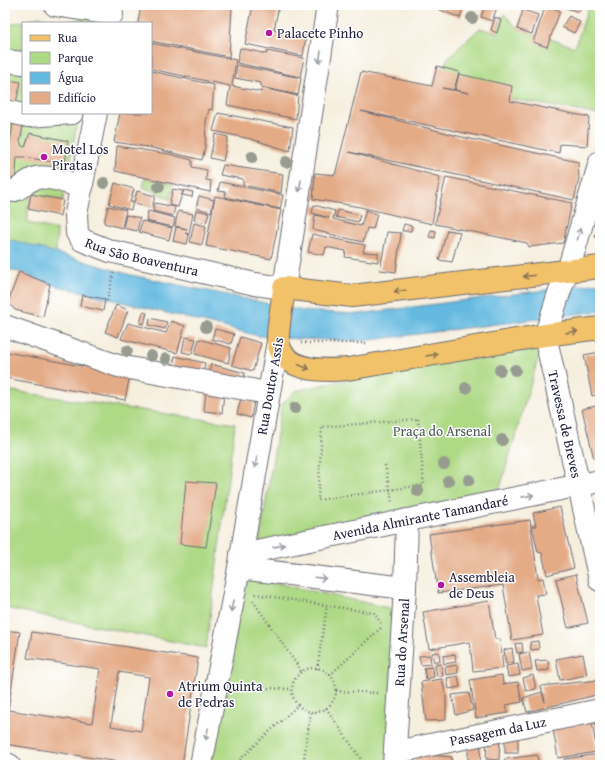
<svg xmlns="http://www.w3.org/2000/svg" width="605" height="770" font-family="'Gentium Book Plus',serif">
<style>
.green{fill:#aed985;stroke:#687e60}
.water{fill:#63b9e0;stroke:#426e8e}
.building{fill:#e4ab87;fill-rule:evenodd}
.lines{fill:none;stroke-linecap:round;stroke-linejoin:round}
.minor-casing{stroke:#6c6a74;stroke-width:24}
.major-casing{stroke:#6c6a74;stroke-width:24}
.path{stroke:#6c6a74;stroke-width:2.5;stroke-dasharray:1 3;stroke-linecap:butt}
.minor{stroke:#fff;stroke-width:22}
.major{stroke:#f2c26a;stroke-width:22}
.tree{fill:#989c90}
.oneway{stroke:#9c9ca7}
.oneway2{stroke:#8a7252}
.poi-dot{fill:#b5179e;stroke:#fff;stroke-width:1.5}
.labels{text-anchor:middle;stroke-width:3;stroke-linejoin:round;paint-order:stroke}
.poi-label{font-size:14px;fill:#22223b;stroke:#fff;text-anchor:start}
.street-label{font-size:14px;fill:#22223b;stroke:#fff}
.park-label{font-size:14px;fill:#4c5951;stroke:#fff}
</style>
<rect width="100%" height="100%" fill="#fff"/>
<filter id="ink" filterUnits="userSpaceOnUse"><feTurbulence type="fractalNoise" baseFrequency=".025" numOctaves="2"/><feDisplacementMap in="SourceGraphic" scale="8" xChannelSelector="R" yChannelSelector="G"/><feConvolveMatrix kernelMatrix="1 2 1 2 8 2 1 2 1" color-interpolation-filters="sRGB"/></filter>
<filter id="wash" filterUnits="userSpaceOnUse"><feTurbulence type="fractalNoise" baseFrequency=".012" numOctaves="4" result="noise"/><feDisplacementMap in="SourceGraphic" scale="16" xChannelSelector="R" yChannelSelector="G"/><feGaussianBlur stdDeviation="0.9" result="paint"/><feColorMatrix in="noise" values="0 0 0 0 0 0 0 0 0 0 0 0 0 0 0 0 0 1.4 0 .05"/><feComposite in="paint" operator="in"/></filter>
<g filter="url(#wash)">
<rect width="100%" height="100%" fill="#f6efde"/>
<g class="green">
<path d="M589 5H600V115L434 85 447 59 480 28 497 33 504 14 518 29 575 47Z"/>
<path d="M40 17 60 23 91 17V23H23V113H79L63 200 31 194 28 209V223L57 230 56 253 5 238V26Z"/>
<path d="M145 178 173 184 170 199 143 187Z"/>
<path d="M545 335 499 491 259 543 282 404 295 391Z"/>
<path d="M5 390 235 424 206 648 5 608Z"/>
<path d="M240 575 393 609 388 765H210Z"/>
</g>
<path class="water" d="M5 238 131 275 304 311 358 314 600 283V311L363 341 299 339 259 336 50 284 19 272 5 269Z"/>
<g id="blocks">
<g class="building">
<path d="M141 5H220L232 7 229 57 151 41V23H138Z"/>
<path d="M253 5H279L274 30 306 36 303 56 245 44Z"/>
<path d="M440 5H464L460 18 438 9Z"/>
<path d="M485 5H498L492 21 481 17Z"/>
<path d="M524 5H537L536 10 524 7Z"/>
<path d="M546 5 560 11 547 47 533 42Z"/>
<path d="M564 5H581L579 12 563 7Z"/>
<path d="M523 10 538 15 532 34 517 29Z"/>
<path d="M569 16 580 22 574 33 562 27Z"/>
<path d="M495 17 501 20 497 33 491 30Z"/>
<path d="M151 43 236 60 232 86 261 92 262 88 298 96 296 119 227 105 230 86 151 69Z"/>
<path d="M240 48 267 54V51L304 58 300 77 237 63Z"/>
<path d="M237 65 301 78 298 95 261 87V83L235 78Z"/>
<path d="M437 66 459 72 454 90 442 88 469 93 455 90 459 74 512 86 510 101 589 117 587 146 560 144 559 153 361 111 462 137 578 162 579 179 574 200 349 152 440 177 432 224 360 207 313 199 315 173 335 175 361 72 432 86Z"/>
<path d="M151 71 214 85 212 110 209 109 206 121 205 147 202 160 148 147 114 142 120 113H151Z"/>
<path d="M7 80 21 82 16 102 5 100Z"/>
<path d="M218 113 293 127 290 151 251 139 213 131Z"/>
<path d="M14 119 24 122 20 141 22 146 25 147 30 133 68 141 65 164 24 157H17L15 186 8 185 5 171Z"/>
<path d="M215 134 228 137 223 161 210 158Z"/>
<path d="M117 146 169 154 192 160V167L207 170 206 180 211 181 210 192 115 171Z"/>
<path d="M223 165 283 174 281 193 243 185V179L220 175Z"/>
<path d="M446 177 572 203 563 243 529 247 527 243 435 224Z"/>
<path d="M220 182 283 195 280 209 225 197 226 192 218 191Z"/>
<path d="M115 183 134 189 130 202H133L131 210 109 204Z"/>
<path d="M173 189 183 191 178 207 169 205Z"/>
<path d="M184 190 193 192 192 197 182 195Z"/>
<path d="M137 191 155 196 152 208 134 203Z"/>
<path d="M31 194 63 200 60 216 28 209Z"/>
<path d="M199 196 214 200 211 212 196 208Z"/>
<path d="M215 196 281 210 271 259 206 246Z"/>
<path d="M155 203 175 207 173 216 153 211Z"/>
<path d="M314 205 335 211 333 219 361 226 366 210 377 214 373 229 367 228 363 242 313 230 315 215 329 218 312 213Z"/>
<path d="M108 206 126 210 122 228 104 223Z"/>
<path d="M196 210 209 213 206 223 194 220Z"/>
<path d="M338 210 360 215 358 222 336 217Z"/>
<path d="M148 211 175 218 173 227 146 221Z"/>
<path d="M178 211 193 214 189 234 185 233 189 235 187 244 173 241 176 227 187 229 175 226Z"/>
<path d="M126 215 140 218 137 231 123 228Z"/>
<path d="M599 220H600V240L595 237Z"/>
<path d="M142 221 172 228 169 240 139 232Z"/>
<path d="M194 223 206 226 202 245 190 242Z"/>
<path d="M404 224 412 226 411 231H402Z"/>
<path d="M431 230 436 231 435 238 429 237Z"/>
<path d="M447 230 460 232 452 262 439 260Z"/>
<path d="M387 232 401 233 396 272 380 270Z"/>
<path d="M312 234 365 245 363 252 378 253V262L345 257 346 251 326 247 324 255 308 252Z"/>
<path d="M19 272 50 284 43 317 15 310 8 302Z"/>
<path d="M82 295 105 299 103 311 80 306Z"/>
<path d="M116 305 128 310 118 337 105 332Z"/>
<path d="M143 312 147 313 144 324 140 323Z"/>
<path d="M150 318 167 322 165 329 149 325Z"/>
<path d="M171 321 185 326 177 353 121 339 128 323 166 333Z"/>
<path d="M215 329 234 334 231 344 212 339Z"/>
<path d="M185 337 196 339 192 354 182 352Z"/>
<path d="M240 337 261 343 253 371 232 365Z"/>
<path d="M199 339 231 348 228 363 195 354Z"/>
<path d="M5 343 7 344 6 352 130 375 125 400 5 378Z"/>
<path d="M600 352V394L592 396 584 355Z"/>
<path d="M175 356 205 363 202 378 172 370Z"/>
<path d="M211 364 245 373 242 383 209 375Z"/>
<path d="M206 391 224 393 222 413 204 411Z"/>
<path d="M241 399 254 402 251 418 237 414Z"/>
<path d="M600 405V458L594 459 582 409Z"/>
<path d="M186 481 216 483 206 547 180 544Z"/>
<path d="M560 507 574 568 547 575 542 553 538 552 532 526H536L533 513Z"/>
<path d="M530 520 538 579 543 578 546 594 536 595 543 635 512 640 503 585 438 593 429 534Z"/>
<path d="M576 574 588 623 568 628 556 579Z"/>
<path d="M489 601 495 639H500L503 668 473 671 470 642 429 649 423 612Z"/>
<path d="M5 630 20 632 8 710 92 723 100 669 27 658 32 632 198 658 182 765H138L5 744ZM119 672 149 677 141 731 111 726Z"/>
<path d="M538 641 539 649 531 650 530 642Z"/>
<path d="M522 643 523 652 517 653 515 644Z"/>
<path d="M512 648 514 662 506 664 504 650Z"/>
<path d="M439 652 440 661 434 662 432 653Z"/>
<path d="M529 652 532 669 522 671 519 654Z"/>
<path d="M455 654 456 662 444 664 443 656Z"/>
<path d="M583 654 587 675 560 680 556 659Z"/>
<path d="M430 655 431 664 421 665 419 656Z"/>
<path d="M548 660 549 670 537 671 535 661Z"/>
<path d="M441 664 443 676H437L435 665Z"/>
<path d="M518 664 520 675 508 677 506 666Z"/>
<path d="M457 665 458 673 446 675 445 667Z"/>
<path d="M433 667 434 677 426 679 424 668Z"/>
<path d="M502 675 503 684 518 682 522 702 506 705 508 713 476 718 470 680Z"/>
<path d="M533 675 536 689 526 691 523 678Z"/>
<path d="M458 676 460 687 449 689 447 678Z"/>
<path d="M442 679 446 696V720L426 721 421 682Z"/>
<path d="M600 680V694L527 712 523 698 542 692 545 702 541 686Z"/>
<path d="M469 693 473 710 456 715 452 695Z"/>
<path d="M600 717V747H599L594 718Z"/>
<path d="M592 722 597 752 558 758 553 729Z"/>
<rect x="505" y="734" width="13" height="19"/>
<path d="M487 737 500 738 499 760 486 759Z"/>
<path d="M468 742H481L480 765H468Z"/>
<path d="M415 754 452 757 451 765H414Z"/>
<path d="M600 754V765H565L564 759Z"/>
<path d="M537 755 539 765H504L505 759Z"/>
</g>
</g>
</g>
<g filter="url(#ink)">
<use href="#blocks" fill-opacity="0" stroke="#6c6a74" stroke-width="1"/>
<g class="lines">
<g class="minor-casing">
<g id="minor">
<path d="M55 5 112 14"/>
<path d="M5 61 23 63"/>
<path d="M5 111 28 116 72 113"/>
<path id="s1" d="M96 113 76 214 77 233 82 240 110 251 255 284 284 288 328 5"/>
<path id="s2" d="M600 162 568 271C557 292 554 314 545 335L600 580"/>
<path d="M5 191C20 193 24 181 36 178 50 175 68 183 82 187"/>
<path d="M5 326 118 366 268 393"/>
<path id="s3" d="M241 554 600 481"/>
<path d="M239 568 405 588"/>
<path id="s4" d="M396 752 600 710"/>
<path d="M5 764 9 765"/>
<path d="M201 765 239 568 278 341"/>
<path id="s5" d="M394 765 405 588 407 520"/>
</g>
</g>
<g class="major-casing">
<path id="major" d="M600 267 352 296 284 288C283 302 277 328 278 341 282 373 325 371 348 369L545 335 600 328"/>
</g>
<g class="path">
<path d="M107 301 114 272"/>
<path d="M301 343H368"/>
<path d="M418 419 424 485 318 500 322 427Z"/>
<path d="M385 465 392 502"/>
<path d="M255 594 374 613 381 623"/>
<path d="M253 601 302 672"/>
<circle cx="314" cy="690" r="22"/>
<path d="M317 669 327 606"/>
<path d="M330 675 382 627"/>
<path d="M236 687 292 689"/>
<path d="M336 691 379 693"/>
<path d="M326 708 365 765"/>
<path d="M234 765 298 705"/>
<path d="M303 765 311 711"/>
</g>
<use href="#minor" class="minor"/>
<use href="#major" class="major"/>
</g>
<g class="tree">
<circle cx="472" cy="18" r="6"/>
<circle cx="252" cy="157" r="6"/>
<circle cx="286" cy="162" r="6"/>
<circle cx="104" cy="183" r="6"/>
<circle cx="159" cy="187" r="6"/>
<circle cx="206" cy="327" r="6"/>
<circle cx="127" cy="351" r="6"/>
<circle cx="151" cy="356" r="6"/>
<circle cx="166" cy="359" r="6"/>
<circle cx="500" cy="370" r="6"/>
<circle cx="515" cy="370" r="6"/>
<circle cx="466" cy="388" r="6"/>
<circle cx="295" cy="408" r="6"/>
<circle cx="502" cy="440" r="6"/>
<circle cx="444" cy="464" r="6"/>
<circle cx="469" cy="480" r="6"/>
<circle cx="448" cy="481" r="6"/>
<circle cx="418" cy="491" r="6"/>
</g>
<defs><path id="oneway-shaft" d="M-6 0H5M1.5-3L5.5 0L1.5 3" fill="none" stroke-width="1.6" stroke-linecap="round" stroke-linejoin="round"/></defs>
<g class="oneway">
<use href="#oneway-shaft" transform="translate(320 57) rotate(99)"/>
<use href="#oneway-shaft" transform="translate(300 186) rotate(99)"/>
<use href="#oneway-shaft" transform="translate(579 234) rotate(-74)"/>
<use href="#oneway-shaft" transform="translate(256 462) rotate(100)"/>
<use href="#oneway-shaft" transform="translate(528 496) rotate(-11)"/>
<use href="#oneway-shaft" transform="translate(279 546) rotate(-11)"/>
<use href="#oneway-shaft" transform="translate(320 578) rotate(7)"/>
<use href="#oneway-shaft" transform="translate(232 606) rotate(101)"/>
<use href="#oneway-shaft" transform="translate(207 734) rotate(101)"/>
</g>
<g class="oneway2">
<use href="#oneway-shaft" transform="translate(529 276) rotate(174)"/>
<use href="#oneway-shaft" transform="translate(400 291) rotate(174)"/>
<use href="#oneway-shaft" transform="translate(572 332) rotate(-8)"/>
<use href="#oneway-shaft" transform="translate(432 355) rotate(-10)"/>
<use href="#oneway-shaft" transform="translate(304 367) rotate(21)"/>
</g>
</g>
<g class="poi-dot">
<circle cx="269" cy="33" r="4"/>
<circle cx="44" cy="157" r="4"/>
<circle cx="441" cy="585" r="4"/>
<circle cx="170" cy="694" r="4"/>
</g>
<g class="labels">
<g class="poi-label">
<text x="277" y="38">Palacete Pinho</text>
<text x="52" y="154">Motel Los<tspan x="52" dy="16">Piratas</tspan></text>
<text x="449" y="582">Assembleia<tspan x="449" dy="16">de Deus</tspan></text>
<text x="178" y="691">Atrium Quinta<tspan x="178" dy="16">de Pedras</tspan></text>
</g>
<g class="street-label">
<text dy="5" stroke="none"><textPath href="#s1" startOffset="193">Rua São Boaventura</textPath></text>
<text transform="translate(270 386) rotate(-80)" y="5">Rua Doutor Assis</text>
<text dy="5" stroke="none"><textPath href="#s2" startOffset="273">Travessa de Breves</textPath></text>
<text dy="5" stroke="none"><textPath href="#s3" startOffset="183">Avenida Almirante Tamandaré</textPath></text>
<text dy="5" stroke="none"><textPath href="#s5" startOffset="123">Rua do Arsenal</textPath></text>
<text dy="5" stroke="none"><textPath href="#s4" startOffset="104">Passagem da Luz</textPath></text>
</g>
<g class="park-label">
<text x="442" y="436">Praça do Arsenal</text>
</g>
</g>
<rect width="605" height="770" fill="none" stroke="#fff" stroke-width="20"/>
<rect x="22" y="22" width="130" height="92" fill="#ffffff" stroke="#a7a7b1"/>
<rect x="30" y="35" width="20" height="6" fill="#f2c26a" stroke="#a7a7b1"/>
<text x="58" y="42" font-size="12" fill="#22223b">Rua</text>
<rect x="30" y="52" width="20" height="12" fill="#aed985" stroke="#a7a7b1"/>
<text x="58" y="62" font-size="12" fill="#22223b">Parque</text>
<rect x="30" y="72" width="20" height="12" fill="#63b9e0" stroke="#a7a7b1"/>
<text x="58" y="82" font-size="12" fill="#22223b">Água</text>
<rect x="30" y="92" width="20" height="12" fill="#e4ab87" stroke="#a7a7b1"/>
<text x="58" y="102" font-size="12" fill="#22223b">Edifício</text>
</svg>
